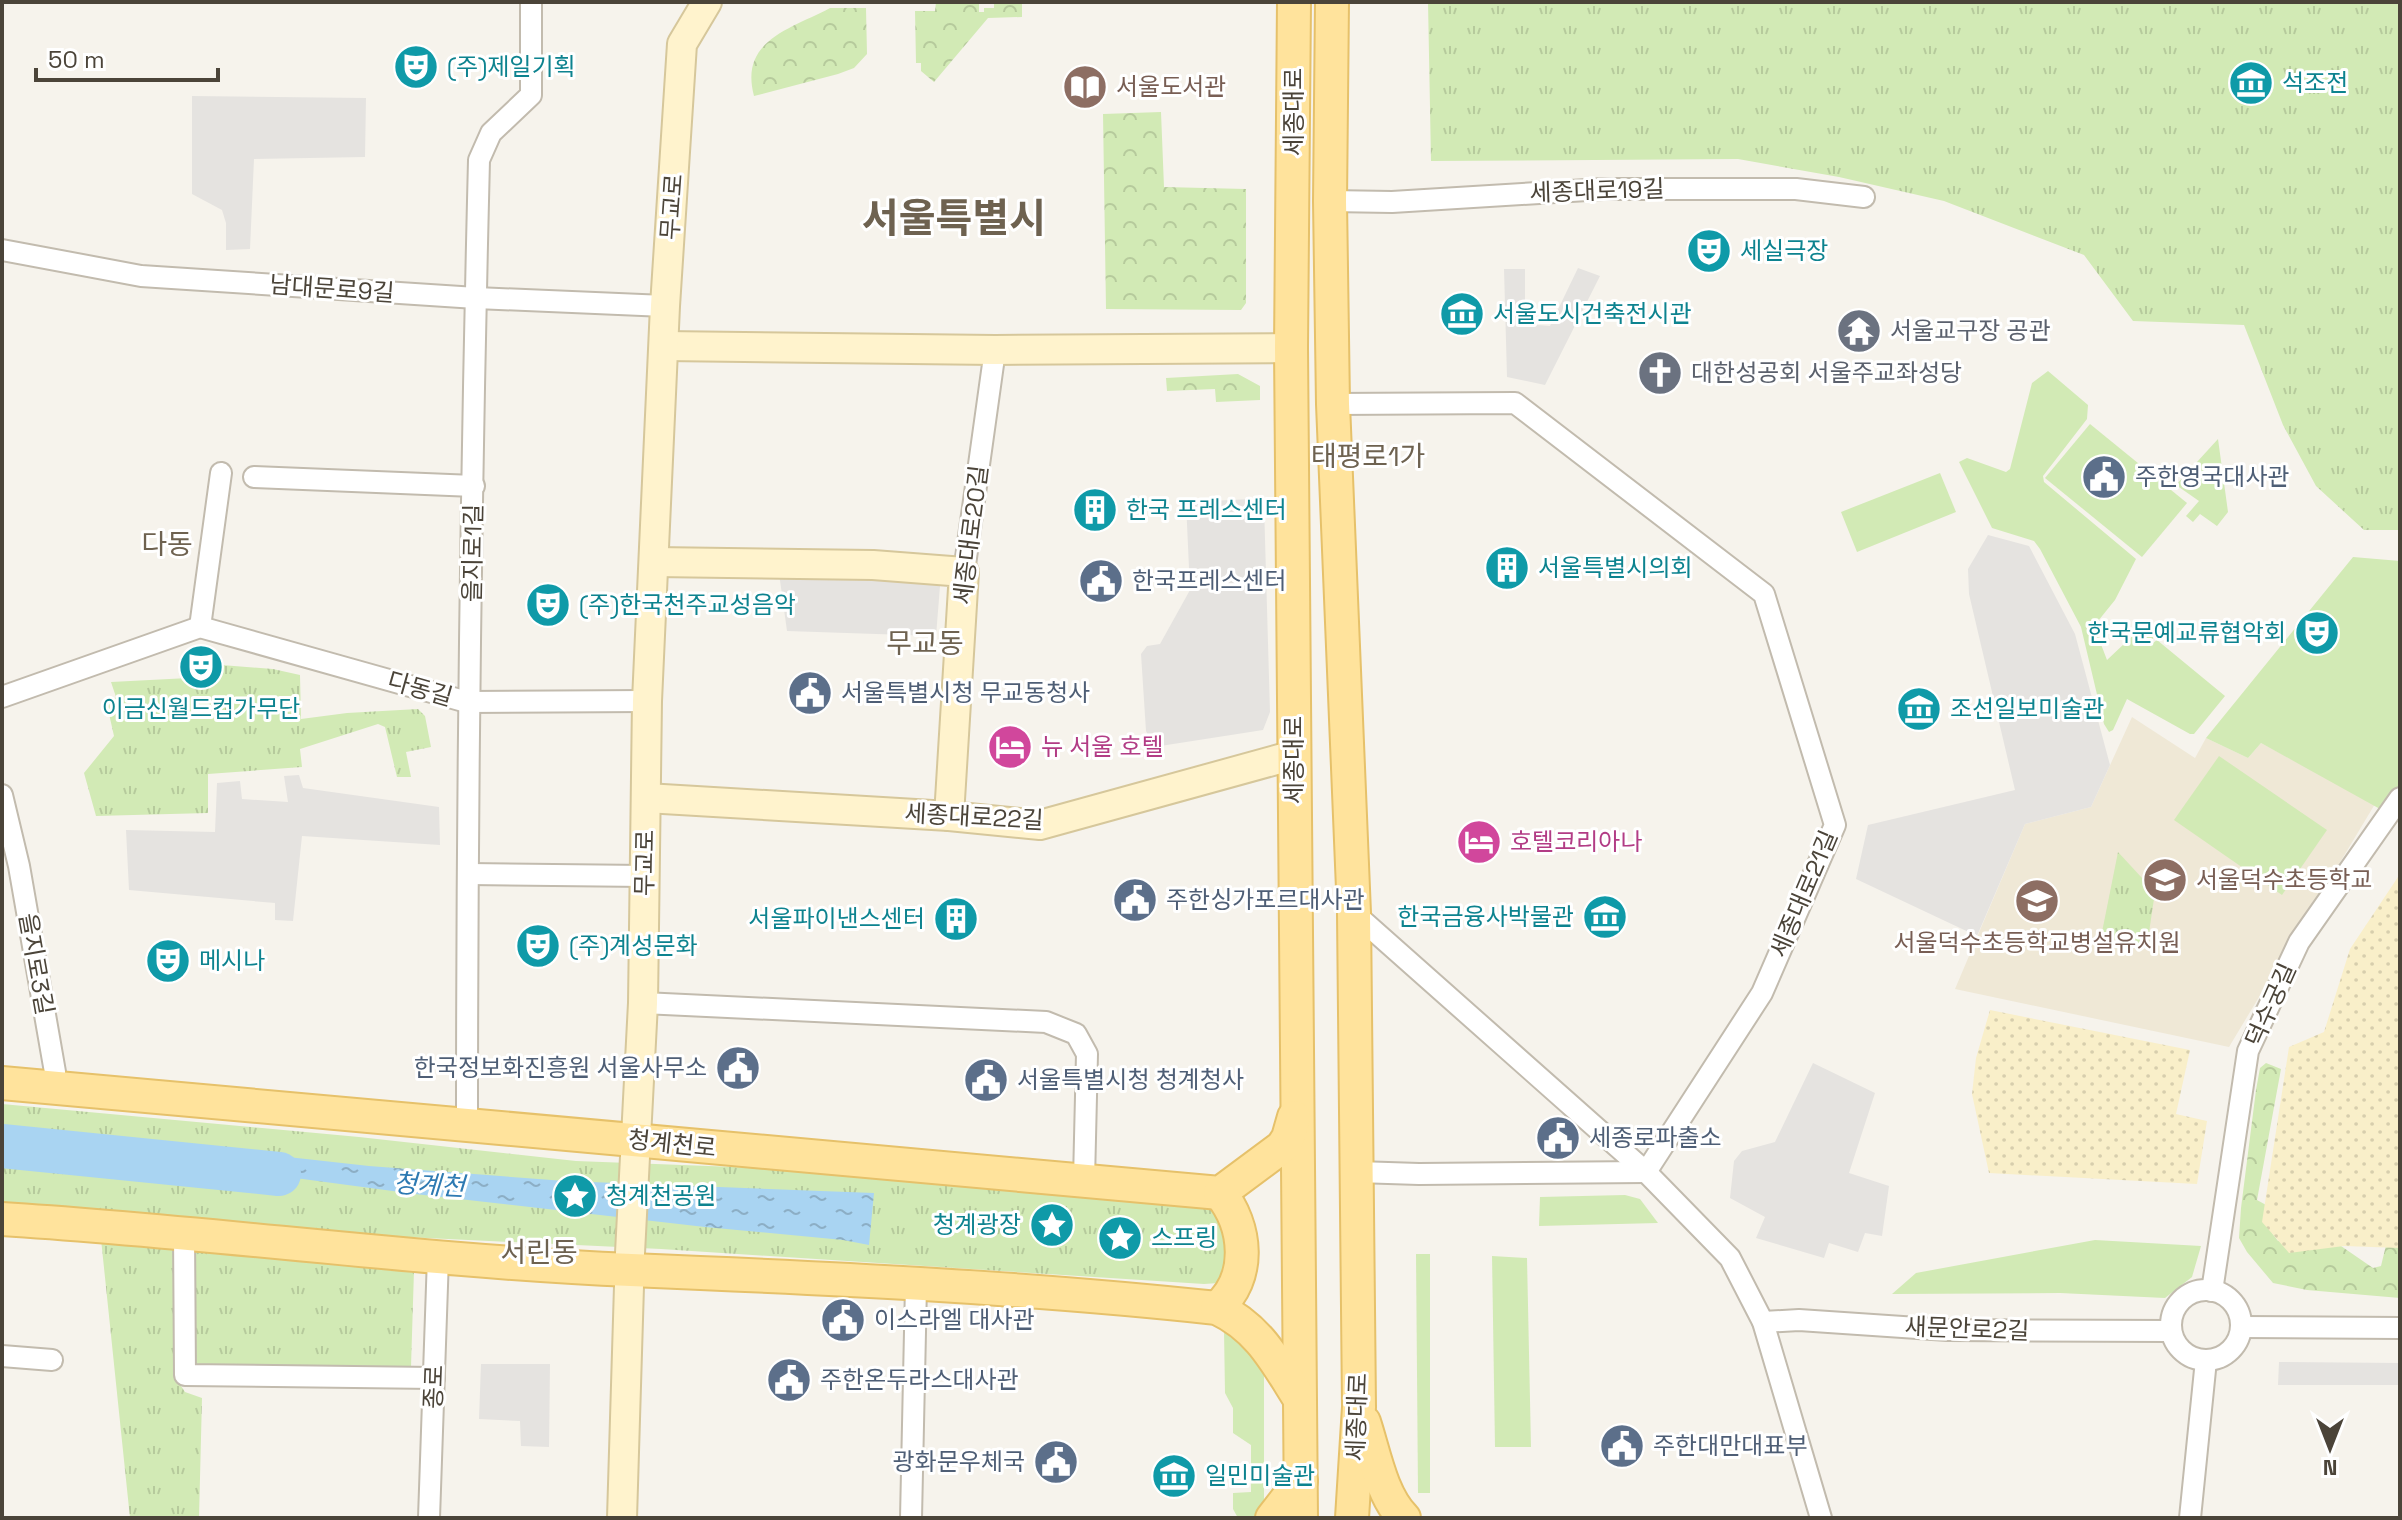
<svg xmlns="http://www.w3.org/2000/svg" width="2402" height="1520" font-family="'Space Grotesk','Noto Sans KR',sans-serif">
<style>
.education{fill:#efe8d6}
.green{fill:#d2eab5}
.forest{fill:url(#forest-crowns)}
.sand{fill:url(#sand-dots)}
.park{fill:url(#park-tufts)}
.parking{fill:#e5e3e0}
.water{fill:url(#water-ripples)}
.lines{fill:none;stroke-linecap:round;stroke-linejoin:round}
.river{stroke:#a9d4f2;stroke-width:44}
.street-casing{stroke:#c2bbae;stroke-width:24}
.secondary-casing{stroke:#d6c79b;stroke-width:32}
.primary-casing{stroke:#e6c16a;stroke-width:36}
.street{stroke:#fff;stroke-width:20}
.secondary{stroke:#fff3cd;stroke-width:28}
.primary{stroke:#ffe39c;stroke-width:32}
.labels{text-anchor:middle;stroke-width:6;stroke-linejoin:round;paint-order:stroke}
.culture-label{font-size:24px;fill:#0d838f;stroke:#fff;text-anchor:start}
.education-label{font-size:24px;fill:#785e54;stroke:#fff;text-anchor:start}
.street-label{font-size:24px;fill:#4b4439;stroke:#fff}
.worship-label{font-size:24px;fill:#5b616d;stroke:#fff;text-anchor:start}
.service-label{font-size:24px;fill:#4e5e75;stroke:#fff;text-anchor:start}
.hotel-label{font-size:24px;fill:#b23c85;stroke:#fff;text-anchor:start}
.water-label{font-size:26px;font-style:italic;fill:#2e7ab2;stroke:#fff}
.quarter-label{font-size:28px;fill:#6e6250;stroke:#fff}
.town-label{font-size:40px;font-weight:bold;fill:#6e6250;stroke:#fff}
</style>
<defs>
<pattern id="forest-crowns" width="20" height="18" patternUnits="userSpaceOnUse" patternTransform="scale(2)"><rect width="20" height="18" fill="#d2eab5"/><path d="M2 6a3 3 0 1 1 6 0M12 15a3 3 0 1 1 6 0" fill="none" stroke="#b6ca9c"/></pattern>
<pattern id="sand-dots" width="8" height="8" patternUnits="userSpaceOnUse" patternTransform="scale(2)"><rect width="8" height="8" fill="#f9efc9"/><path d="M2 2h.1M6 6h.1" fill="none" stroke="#d7cead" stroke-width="1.8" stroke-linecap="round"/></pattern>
<pattern id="park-tufts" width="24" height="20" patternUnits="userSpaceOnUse" patternTransform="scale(2)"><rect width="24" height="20" fill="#d2eab5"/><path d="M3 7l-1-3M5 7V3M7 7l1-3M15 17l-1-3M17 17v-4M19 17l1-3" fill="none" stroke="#b6ca9c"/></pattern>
<pattern id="water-ripples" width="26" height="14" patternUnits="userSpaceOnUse" patternTransform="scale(2)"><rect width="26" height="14" fill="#a9d4f2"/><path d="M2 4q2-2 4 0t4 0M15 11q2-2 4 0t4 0" fill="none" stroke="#8caec5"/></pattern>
</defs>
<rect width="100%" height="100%" fill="#f6f3ec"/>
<path class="education" d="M2132 717 2195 758 2206 738 2248 758 2261 743 2375 804 2229 1047 1955 989 2025 824 2091 807Z"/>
<g class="green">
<path d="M2048 371 2088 405 2087 419 2043 476 2044 482 2136 559 2115 600 2094 626 2107 660 2143 626 2153 636V643L2157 640 2225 696 2194 734H2190L2127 699 2113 730 2109 732 2104 724 2081 627 2040 549 2034 541 1992 528 1959 462 1967 458 2006 472 2010 469 2032 383Z"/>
<path d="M2090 424 2187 503 2142 557 2045 478Z"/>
<path d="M2218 439 2228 512 2217 526 2200 514 2193 522 2186 516 2199 501 2176 485Z"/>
<path d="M1940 473 1956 512 1857 552 1841 512Z"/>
<path d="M2353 557 2400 561V798L2389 814 2261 743 2248 758 2206 738Z"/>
<path d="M2219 756 2327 830 2282 895 2174 820Z"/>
<path d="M1625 1195 1640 1199 1658 1223 1539 1226 1540 1197Z"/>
<path d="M2095 1240 2201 1246 2192 1277 2165 1298 2060 1293 1892 1294 1916 1273Z"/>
<path d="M1416 1254H1430V1493H1418Z"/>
<path d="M1492 1256 1527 1258 1531 1447H1495Z"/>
<path d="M1224 1330 1264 1359V1513L1259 1518H1238L1233 1509V1493L1251 1492V1445L1233 1433V1408L1225 1393Z"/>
</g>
<g class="forest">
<path d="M936 2H979V12H984V8H994V2H1022V17L988 18 934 82 921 71V63H916L915 11H935Z"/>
<path d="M830 8H866L867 54 854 68 838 74 754 96C739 40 791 29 830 8Z"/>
<path d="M1161 112 1164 187 1246 189V303L1241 310 1106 309 1103 114Z"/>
<path d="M1238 374 1260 386V400L1216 402 1215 389 1167 391 1166 378Z"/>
<path d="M2266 1063 2281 1069 2257 1200 2277 1211 2272 1233 2278 1241 2341 1246 2373 1268 2381 1266 2400 1187V1298L2307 1290 2273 1283 2247 1252 2239 1238 2241 1208 2256 1090 2260 1068Z"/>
</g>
<g class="sand">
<path d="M2400 874V1248L2344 1246 2289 1253 2262 1222 2289 1047 2324 1032 2350 949Z"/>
<path d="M1990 1010 2190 1050 2176 1114 2207 1121 2197 1184 1989 1173 1972 1094 1976 1058Z"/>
</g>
<g class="park">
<path d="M1428 2H2400V530H2364L2316 486 2283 425 2244 325 2133 321 2084 255 1944 201 1839 177 1738 159 1431 161Z"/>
<path d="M209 664 273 669 300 675 301 719 347 713 418 709 425 716 431 747 406 752 411 777H397L385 727 378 724 300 749 302 767 208 774V813L96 816 84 773 114 736 107 705 116 697 111 682 208 677Z"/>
<path d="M2118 852 2155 892 2147 946 2101 937Z"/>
<path d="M2 1104 359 1137 576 1161 735 1167 954 1181 1214 1204 1236 1243 1219 1283 1204 1284 661 1249 364 1235 2 1203Z"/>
<path d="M101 1239 175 1246 177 1380 185 1392 202 1398 199 1518H130Z"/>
<path d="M196 1251 414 1270 411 1367 196 1365Z"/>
</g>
<g class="parking">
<path d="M192 96 366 98 365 157 254 159 250 249 226 250V223L222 210 192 194Z"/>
<path d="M1578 268 1600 276 1545 385 1507 377 1504 269H1525V324L1550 326Z"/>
<path d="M1252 499 1264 504 1270 712 1263 730 1154 747 1146 731 1141 654 1147 646 1160 644 1190 590 1186 502Z"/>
<path d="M1988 535 2029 546 2075 634 2110 765 2091 807 2025 824 1977 936 1856 879 1868 825 2015 790 1969 594 1968 569Z"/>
<path d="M779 573 936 581 940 586 936 636 787 631Z"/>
<path d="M299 775 303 788 439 807 440 845 302 836 293 921 275 920V903L129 890 126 830 215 832 217 783 240 781 242 799 288 802 284 776Z"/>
<path d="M1813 1063 1875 1093 1849 1173 1889 1186 1882 1236 1865 1233 1858 1252 1829 1243 1824 1258 1756 1238 1765 1217 1730 1198 1734 1161 1742 1151 1775 1142Z"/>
<path d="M2279 1362 2400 1363V1385H2278Z"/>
<path d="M481 1364H550L549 1447 521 1446 520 1421 479 1419Z"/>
</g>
<path class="water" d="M2 1125 369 1166 565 1181 874 1193 869 1245 843 1240 705 1227 415 1194 34 1143 2 1141Z"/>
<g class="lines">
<path class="river" d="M2 1146 279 1174"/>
<g class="street-casing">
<g id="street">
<path d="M1330 201 1392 202 1603 189H1796L1864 197"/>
<path d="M2 250 141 276 476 298 665 306"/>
<path d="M1333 404 1515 403 1764 594 1835 825 1762 993 1646 1172"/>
<path d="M254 477 474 486"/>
<path d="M964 572 995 350"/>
<path d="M200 627 221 473"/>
<path d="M2 697 200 627 467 702 647 701"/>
<path d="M2 795 19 866 55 1072 52 1086"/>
<path d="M469 874 645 876"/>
<path d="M1354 913 1646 1172 1730 1258 1763 1322 1821 1518"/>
<path d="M643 1003 1046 1022 1076 1034 1087 1054 1084 1180"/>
<path d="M467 1124C467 803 471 481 479 160L491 133 531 95V2"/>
<path d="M1357 1172 1419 1174 1646 1172"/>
<path d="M184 1233 185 1375 434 1378"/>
<circle cx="2206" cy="1325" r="35"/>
<path d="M2212 1291 2248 1051 2299 942 2400 798"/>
<path d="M1763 1322 1799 1320 1947 1330 2171 1331"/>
<path d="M2242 1327 2400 1328"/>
<path d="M2 1356 52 1360"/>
<path d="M429 1518 438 1257"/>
<path d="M911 1518 916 1285"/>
<path d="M2190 1518 2206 1360"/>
</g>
</g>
<g class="secondary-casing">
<g id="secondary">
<path d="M664 346 995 350 1291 348"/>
<path d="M655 562 873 565 964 572 949 816"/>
<path d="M646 798 949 816 1040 825 1294 755"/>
<path d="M622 1518 630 1253 643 1003 647 701 665 306 682 44 707 2"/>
</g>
</g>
<g class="primary-casing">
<g id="primary">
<path d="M1294 2 1291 348 1301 1518"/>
<path d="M1332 2 1330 201 1333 404 1354 913 1359 1407 1352 1518"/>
<path d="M2 1083 1220 1193 1282 1147 1288 1138 1294 1117"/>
<path d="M2 1219C212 1232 421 1261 631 1270 826 1278 1022 1287 1217 1308 1259 1328 1275 1360 1299 1398"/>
<path d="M1217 1308C1252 1278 1247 1226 1220 1193"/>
<path d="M1364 1422C1374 1452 1381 1495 1404 1518"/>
<path d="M1272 1518 1301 1481"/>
</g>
</g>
<use href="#street" class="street"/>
<use href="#secondary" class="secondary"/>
<use href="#primary" class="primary"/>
</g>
<defs>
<g id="theatre-disc" transform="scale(2.3)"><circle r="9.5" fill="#0f9aa8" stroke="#fff"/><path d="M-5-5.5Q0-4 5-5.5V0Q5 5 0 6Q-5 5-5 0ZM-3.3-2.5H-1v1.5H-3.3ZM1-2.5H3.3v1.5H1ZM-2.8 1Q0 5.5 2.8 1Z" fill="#fff"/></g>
<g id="museum-disc" transform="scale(2.3)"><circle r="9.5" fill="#0f9aa8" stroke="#fff"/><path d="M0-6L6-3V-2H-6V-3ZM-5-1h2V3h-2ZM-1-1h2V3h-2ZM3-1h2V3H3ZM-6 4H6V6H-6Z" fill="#fff"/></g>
<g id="library-disc" transform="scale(2.3)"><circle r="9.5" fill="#8d6e63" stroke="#fff"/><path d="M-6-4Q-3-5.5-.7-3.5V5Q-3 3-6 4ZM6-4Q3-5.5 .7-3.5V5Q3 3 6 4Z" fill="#fff"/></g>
<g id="temple-disc" transform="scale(2.3)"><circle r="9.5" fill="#6b7280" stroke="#fff"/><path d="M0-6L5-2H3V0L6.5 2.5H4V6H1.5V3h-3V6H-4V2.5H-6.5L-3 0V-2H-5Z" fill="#fff"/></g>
<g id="church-disc" transform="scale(2.3)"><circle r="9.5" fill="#6b7280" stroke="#fff"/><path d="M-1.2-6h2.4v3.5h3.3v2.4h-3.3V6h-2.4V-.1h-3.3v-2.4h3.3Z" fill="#fff"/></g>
<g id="civic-disc" transform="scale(2.3)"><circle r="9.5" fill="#5c6f8a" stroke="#fff"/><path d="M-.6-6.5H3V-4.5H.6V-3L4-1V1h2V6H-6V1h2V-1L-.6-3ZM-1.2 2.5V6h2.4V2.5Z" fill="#fff"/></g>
<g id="building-disc" transform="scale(2.3)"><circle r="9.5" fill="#0f9aa8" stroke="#fff"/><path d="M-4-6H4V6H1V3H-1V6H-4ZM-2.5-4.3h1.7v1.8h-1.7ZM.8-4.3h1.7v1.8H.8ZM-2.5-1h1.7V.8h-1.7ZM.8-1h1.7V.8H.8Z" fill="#fff"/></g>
<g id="hotel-disc" transform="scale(2.3)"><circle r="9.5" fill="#d1479c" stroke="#fff"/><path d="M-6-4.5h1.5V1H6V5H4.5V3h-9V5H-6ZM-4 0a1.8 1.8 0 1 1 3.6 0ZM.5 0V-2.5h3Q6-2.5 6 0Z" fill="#fff"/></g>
<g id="school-disc" transform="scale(2.3)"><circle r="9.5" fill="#8d6e63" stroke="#fff"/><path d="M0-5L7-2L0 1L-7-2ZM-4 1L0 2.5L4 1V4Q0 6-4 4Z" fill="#fff"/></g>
<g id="sight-disc" transform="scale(2.3)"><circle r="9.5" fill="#0f9aa8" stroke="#fff"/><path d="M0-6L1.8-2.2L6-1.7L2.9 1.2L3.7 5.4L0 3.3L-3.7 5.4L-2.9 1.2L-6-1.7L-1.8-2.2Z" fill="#fff"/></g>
</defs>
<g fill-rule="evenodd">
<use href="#theatre-disc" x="416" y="67"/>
<use href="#museum-disc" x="2251" y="83"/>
<use href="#library-disc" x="1085" y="87"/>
<use href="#theatre-disc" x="1709" y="251"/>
<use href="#museum-disc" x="1462" y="314"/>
<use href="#temple-disc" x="1859" y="331"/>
<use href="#church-disc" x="1660" y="373"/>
<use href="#civic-disc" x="2104" y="477"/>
<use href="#building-disc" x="1095" y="510"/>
<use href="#building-disc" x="1507" y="568"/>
<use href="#civic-disc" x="1101" y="581"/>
<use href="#theatre-disc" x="548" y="605"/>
<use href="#theatre-disc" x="2317" y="633"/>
<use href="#theatre-disc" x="201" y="667"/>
<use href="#civic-disc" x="810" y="693"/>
<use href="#museum-disc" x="1919" y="709"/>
<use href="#hotel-disc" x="1010" y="747"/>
<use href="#hotel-disc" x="1479" y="842"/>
<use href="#school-disc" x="2165" y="880"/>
<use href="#civic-disc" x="1135" y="900"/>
<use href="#school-disc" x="2037" y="901"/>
<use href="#museum-disc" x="1605" y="917"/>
<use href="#building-disc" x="956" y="919"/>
<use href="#theatre-disc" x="538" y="946"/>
<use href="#theatre-disc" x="168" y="961"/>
<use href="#civic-disc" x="738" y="1068"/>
<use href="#civic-disc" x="986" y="1080"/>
<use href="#civic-disc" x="1558" y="1138"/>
<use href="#sight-disc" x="575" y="1196"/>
<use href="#sight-disc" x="1052" y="1225"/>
<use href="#sight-disc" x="1120" y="1238"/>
<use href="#civic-disc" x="843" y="1320"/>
<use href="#civic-disc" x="789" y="1380"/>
<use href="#civic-disc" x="1622" y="1446"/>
<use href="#civic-disc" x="1056" y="1462"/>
<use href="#museum-disc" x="1174" y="1476"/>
</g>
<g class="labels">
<g class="culture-label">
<text x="447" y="75">(주)제일기획</text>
<text x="2282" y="91">석조전</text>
<text x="1740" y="259">세실극장</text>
<text x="1493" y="322">서울도시건축전시관</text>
<text x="1126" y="518">한국 프레스센터</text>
<text x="1538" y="576">서울특별시의회</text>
<text x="579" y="613">(주)한국천주교성음악</text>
<text x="2286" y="641" text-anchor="end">한국문예교류협악회</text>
<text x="201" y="717" text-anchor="middle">이금신월드컵가무단</text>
<text x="1950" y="717">조선일보미술관</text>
<text x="1574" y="925" text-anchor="end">한국금융사박물관</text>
<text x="925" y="927" text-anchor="end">서울파이낸스센터</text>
<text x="569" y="954">(주)계성문화</text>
<text x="199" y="969">메시나</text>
<text x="606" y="1204">청계천공원</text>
<text x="1021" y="1233" text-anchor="end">청계광장</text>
<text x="1151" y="1246">스프링</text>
<text x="1205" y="1484">일민미술관</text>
</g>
<g class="education-label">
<text x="1116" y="95">서울도서관</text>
<text x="2196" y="888">서울덕수초등학교</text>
<text x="2037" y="951" text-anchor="middle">서울덕수초등학교병설유치원</text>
</g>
<g class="street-label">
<text transform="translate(1294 112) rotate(-90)" y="8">세종대로</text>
<text transform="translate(1597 191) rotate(-2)" y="8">세종대로19길</text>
<text transform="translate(672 207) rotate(-86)" y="8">무교로</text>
<text transform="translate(332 289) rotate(4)" y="8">남대문로9길</text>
<text transform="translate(971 535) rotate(-83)" y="8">세종대로20길</text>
<text transform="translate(473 553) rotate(-89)" y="8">을지로1길</text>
<text transform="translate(420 689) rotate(16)" y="8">다동길</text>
<text transform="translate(1294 760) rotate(-90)" y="8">세종대로</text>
<text transform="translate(974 817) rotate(3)" y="8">세종대로22길</text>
<text transform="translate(645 863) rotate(-89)" y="8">무교로</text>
<text transform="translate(1804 894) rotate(-67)" y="8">세종대로21길</text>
<text transform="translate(36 964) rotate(80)" y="8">을지로3길</text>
<text transform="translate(2271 1005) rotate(-66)" y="8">덕수궁길</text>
<text transform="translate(672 1144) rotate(6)" y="8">청계천로</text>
<text transform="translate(1967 1329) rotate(2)" y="8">새문안로2길</text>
<text transform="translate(434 1387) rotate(-88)" y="8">종로</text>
<text transform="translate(1357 1417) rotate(-88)" y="8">세종대로</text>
</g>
<g class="worship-label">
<text x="1890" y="339">서울교구장 공관</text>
<text x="1691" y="381">대한성공회 서울주교좌성당</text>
</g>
<g class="service-label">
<text x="2135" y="485">주한영국대사관</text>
<text x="1132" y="589">한국프레스센터</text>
<text x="841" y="701">서울특별시청 무교동청사</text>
<text x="1166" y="908">주한싱가포르대사관</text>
<text x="707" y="1076" text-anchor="end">한국정보화진흥원 서울사무소</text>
<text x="1017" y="1088">서울특별시청 청계청사</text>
<text x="1589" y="1146">세종로파출소</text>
<text x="874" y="1328">이스라엘 대사관</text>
<text x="820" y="1388">주한온두라스대사관</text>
<text x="1653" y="1454">주한대만대표부</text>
<text x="1025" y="1470" text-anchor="end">광화문우체국</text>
</g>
<g class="hotel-label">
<text x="1041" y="755">뉴 서울 호텔</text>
<text x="1510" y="850">호텔코리아나</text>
</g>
<g class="water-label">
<text transform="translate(429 1185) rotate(3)" y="9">청계천</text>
</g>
<g class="quarter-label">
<text x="1368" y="466">태평로1가</text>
<text x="167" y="554">다동</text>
<text x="925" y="653">무교동</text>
<text x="539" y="1262">서린동</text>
</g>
<g class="town-label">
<text x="954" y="232">서울특별시</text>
</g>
</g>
<rect width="2402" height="1520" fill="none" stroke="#4b4439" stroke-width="8"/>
<g transform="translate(2330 1448) rotate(180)" stroke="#ffffff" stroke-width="6" paint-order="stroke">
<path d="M0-6L14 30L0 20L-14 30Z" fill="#4b4439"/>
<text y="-12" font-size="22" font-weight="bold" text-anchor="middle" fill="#4b4439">N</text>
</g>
<path d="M36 68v12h182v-12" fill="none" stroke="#4b4439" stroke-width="4"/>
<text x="48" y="68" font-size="24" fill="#4b4439" stroke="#ffffff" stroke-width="6" paint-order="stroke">50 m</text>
</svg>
